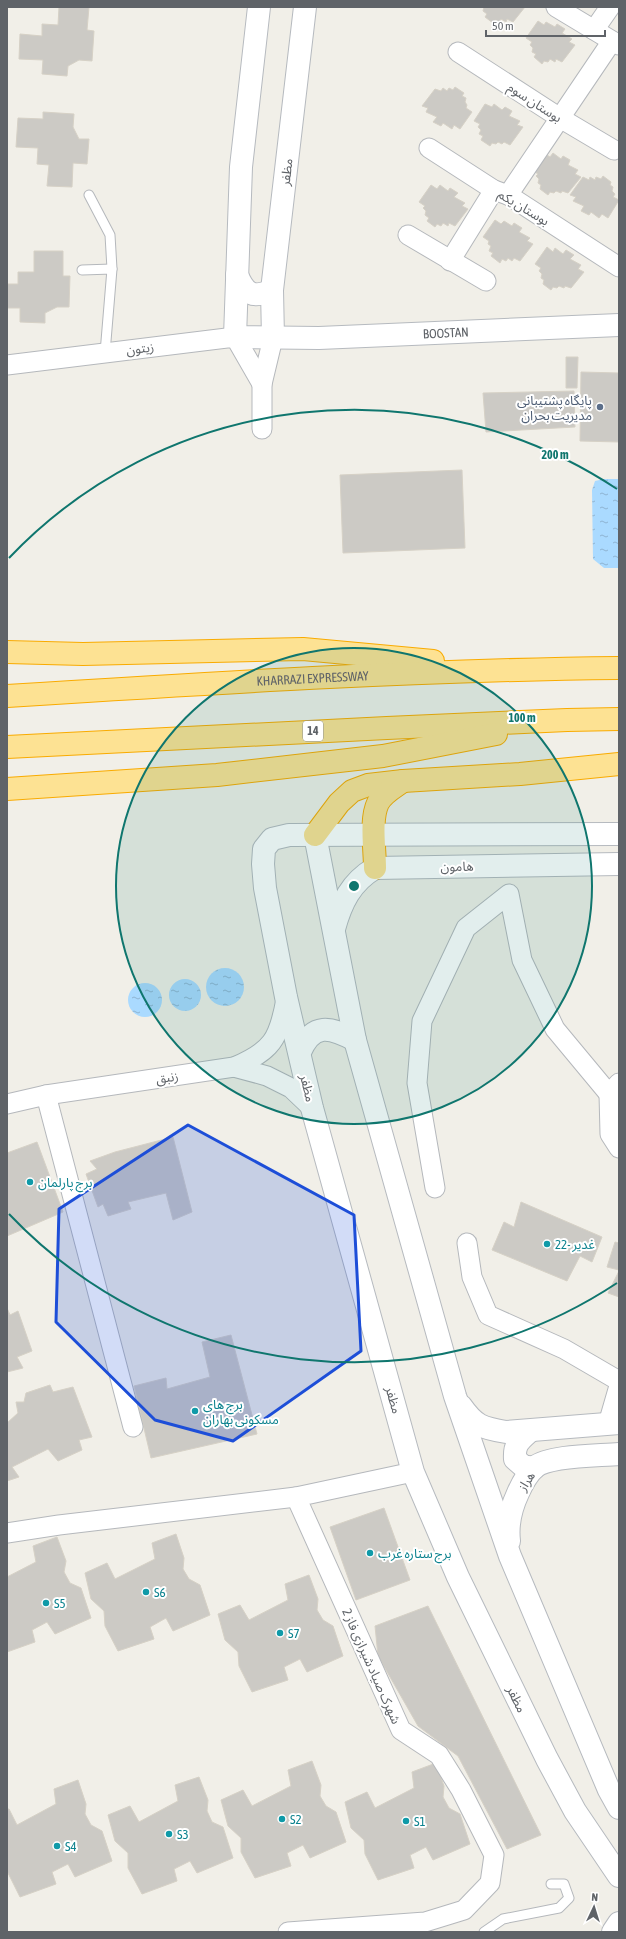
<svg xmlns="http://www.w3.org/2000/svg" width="626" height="1939" font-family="'Asap Condensed','Noto Sans Arabic',sans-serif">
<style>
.water{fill:url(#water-ripples)}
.building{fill:#cccac5;stroke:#d6d1c6}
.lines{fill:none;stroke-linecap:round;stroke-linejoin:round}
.lane-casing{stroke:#b5b8bc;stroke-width:11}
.street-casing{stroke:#b5b8bc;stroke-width:21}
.secondary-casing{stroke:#b6babf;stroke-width:24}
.highway-casing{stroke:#f9ab00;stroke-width:24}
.lane{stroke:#fff;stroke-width:9}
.street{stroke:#fff;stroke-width:19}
.secondary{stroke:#fff;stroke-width:22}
.highway{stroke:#fde293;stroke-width:22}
.marked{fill:#1d4ed8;fill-opacity:0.2;stroke:#1d4ed8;stroke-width:3;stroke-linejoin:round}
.ring{fill:none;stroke:#0f766e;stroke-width:2}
.service-dot{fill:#5c6f8a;stroke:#fff;stroke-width:1.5}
.culture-dot{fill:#0f9aa8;stroke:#fff;stroke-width:1.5}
.labels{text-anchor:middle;stroke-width:4;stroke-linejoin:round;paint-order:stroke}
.shield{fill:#fff;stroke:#8f9295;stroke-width:1}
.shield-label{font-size:12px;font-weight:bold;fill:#5f6368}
.street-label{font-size:13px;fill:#5f6368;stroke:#fff}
.service-label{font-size:13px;fill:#4e5e75;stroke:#fff;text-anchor:end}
.culture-label{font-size:13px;fill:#0d838f;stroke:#fff;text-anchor:start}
.centre{fill:#0f766e;stroke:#fff;stroke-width:2}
.ring-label{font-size:12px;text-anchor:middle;font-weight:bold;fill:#0f766e;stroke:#fff;stroke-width:4;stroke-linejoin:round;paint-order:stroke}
</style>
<defs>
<pattern id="water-ripples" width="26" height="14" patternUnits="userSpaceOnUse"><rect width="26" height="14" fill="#aadaff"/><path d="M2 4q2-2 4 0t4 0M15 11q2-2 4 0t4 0" fill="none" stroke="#8eb4d2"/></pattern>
</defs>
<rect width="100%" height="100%" fill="#f1efe8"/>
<g class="water">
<path d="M604 479H619V568H604L593 559 592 490 595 481Z"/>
<circle cx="225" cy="987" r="19"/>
<circle cx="185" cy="995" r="16"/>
<circle cx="145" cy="1000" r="17"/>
</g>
<g class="building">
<path d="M59 7H89L87 30 94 31 92 61 79 60 68 66 67 76 42 74 43 60 19 59 20 34 42 36V24L58 25Z"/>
<path d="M484 7H525L513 22 507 19 506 22 501 19 500 22 495 20 493 23 485 17 487 14 483 11Z"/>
<path d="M538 21 544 25 546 22 555 27 557 24 565 29 562 33 572 39 569 42 575 45 562 62 556 59 555 62 550 59 548 62 544 61 542 64 534 57 536 54 532 52 533 48 530 45 532 42 526 38Z"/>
<path d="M455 87 464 93 462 96 466 98 465 102 467 105 466 108 472 112 460 129 454 125 452 129 443 123 441 126 433 122 437 117 426 112 428 108 422 106 435 89 441 91 443 88 447 91 449 88 453 90Z"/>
<path d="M485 104 492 107 494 104 502 110 505 107 512 111 509 116 520 121 517 125 523 127 510 145 504 142 502 144 498 142 496 144 492 143 490 146 481 140 483 136 479 134 481 130 478 127 480 124 474 121Z"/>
<path d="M43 112 74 114 73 127 79 139H89L87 164 73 163 72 187 47 186 49 165 37 164 38 148 16 147 18 118 43 119Z"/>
<path d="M544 153 550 157 553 153 561 159 563 156 570 160 568 165 578 170 575 174 581 177 568 193 562 191 561 193 556 191 554 193 550 192 548 195 540 189 541 185 538 183 539 179 536 176 538 174 532 170Z"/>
<path d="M603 176 611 182 610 185 613 187 612 191 615 194 613 197 619 200 608 218 602 214 599 218 591 212 589 215 581 211 584 206 573 201 576 197 570 195 583 177 589 180 590 177 595 180 596 177 601 179Z"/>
<path d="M431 185 437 189 440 185 448 191 450 188 458 193 454 197 465 203 462 206 468 209 455 226 449 223 448 226 443 223 441 226 437 224 435 227 427 221 429 218 425 215 426 211 423 208 425 206 419 202Z"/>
<path d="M495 220 501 224 504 221 512 226 514 223 522 228 519 232 530 238 527 241 533 244 520 261 514 258 512 261 508 258 506 261 502 259 500 263 491 256 493 253 489 251 491 246 488 244 489 241 483 237Z"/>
<path d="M547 247 553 252 555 248 563 254 566 250 574 255 570 259 581 265 578 269 584 272 571 288 565 286 564 288 559 286 557 288 553 287 551 290 543 284 544 280 541 278 542 274 539 271 541 268 535 264Z"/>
<path d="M34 251H63V276H70L69 307H57L45 313V323L20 322V308H7V284H18V272H34Z"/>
<path d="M566 357H578L577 388H566Z"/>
<path d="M581 372 619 373V442L580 441Z"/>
<path d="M574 391 575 427 486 432 483 393Z"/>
<path d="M462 470 465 548 343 553 340 475Z"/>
<path d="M173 1137 192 1212 173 1220 166 1193 128 1202 131 1209 108 1216 103 1204 98 1207 86 1174 97 1169 90 1161 115 1152Z"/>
<path d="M37 1142 63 1212 7 1236V1153Z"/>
<path d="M521 1202 602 1237 592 1262 580 1256 567 1281 492 1250 504 1222 514 1227Z"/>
<path d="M615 1242 619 1243V1270L607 1267Z"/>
<path d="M619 1271V1297L608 1293Z"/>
<path d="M7 1308 10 1315 18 1311 32 1351 17 1357 23 1368 7 1372Z"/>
<path d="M231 1335 257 1434 151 1458 134 1386 166 1378 167 1389 210 1377 202 1342Z"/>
<path d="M50 1385 53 1392 73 1387 92 1437 79 1440 82 1450 58 1461 48 1449 12 1467 19 1477 7 1481V1423L18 1413 16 1402H24L26 1393Z"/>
<path d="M384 1508 410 1580 356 1600 330 1527Z"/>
<path d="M176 1534 184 1558 183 1569 189 1579 200 1585 210 1615 173 1631 166 1618 150 1627 154 1639 118 1651 105 1626 104 1611 91 1599 85 1573 107 1563 115 1579 155 1559 152 1543Z"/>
<path d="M57 1537 66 1561 64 1572 70 1583 81 1588 91 1618 55 1634 47 1622 32 1630 35 1642 7 1652V1577L36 1562 33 1546Z"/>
<path d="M309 1575 318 1599 317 1610 323 1620 333 1626 343 1656 307 1672 300 1659 284 1667 288 1680 252 1692 239 1666 238 1652 225 1640 218 1614 240 1605 249 1620 288 1600 285 1584Z"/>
<path d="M428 1606 541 1835 507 1849 458 1756 418 1726 378 1656 375 1626Z"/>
<path d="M312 1761 321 1785 320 1796 326 1806 336 1812 346 1842 310 1858 303 1845 287 1853 291 1866 255 1878 241 1852V1838L228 1826 221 1800 243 1790 252 1806 291 1786 288 1770Z"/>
<path d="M436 1763 444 1786 443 1797 449 1808 460 1814 470 1844 433 1860 426 1847 410 1855 414 1868 378 1880 365 1854 364 1840 351 1828 345 1802 367 1792 375 1808 414 1788 412 1772Z"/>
<path d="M199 1777 208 1800 207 1811 212 1822 223 1827 233 1858 197 1873 190 1861 174 1869 177 1881 142 1894 128 1868V1853L115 1841 108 1815 130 1806 139 1822 178 1801 175 1785Z"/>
<path d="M78 1780 86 1804 85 1814 91 1825 102 1831 112 1861 75 1877 68 1864 52 1872 56 1884 20 1897 7 1871V1809H9L17 1825 56 1804 54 1789Z"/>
</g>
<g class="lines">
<g class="lane-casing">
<g id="lane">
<path d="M89 195 110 235 112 269"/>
<path d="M82 270 112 269 105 353"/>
<path d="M484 1932 503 1919 559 1908 569 1898 564 1884H551"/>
</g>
</g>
<g class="street-casing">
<g id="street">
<path d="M556 7 619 45"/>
<path d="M594 30 610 7"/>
<path d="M458 52 560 118 614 150"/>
<path d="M429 148 494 190 508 195 619 267"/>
<path d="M508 195 612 41"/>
<path d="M408 235 486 281"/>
<path d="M450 261 494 190"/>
<path d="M7 365 235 337 262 384"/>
<path d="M262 429V384L273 338"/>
<path d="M234 1067 267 1076 291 1088 312 1108"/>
<path d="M619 1083 609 1094 610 1134 619 1148"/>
<path d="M46 1095 133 1427"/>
<path d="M7 1104 46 1095 234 1067C272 1051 279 1039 286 999"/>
<path d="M435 1188 417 1083 422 1021 466 928 509 894 522 960 555 1029 609 1094"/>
<path d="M467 1243 472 1277 488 1315 564 1349 619 1381"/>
<path d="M608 1424 619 1386"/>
<path d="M7 1533 59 1525 296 1497"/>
<path d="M288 1932 425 1922 464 1910 490 1883 494 1855 461 1790 439 1755 401 1730 296 1497 413 1472"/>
</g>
</g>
<g class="secondary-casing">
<g id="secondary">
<path id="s1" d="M259 7 241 167 235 337 319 338 619 325"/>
<path d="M237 275C245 294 253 299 272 290"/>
<path d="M273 338 272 290 305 7"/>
<path d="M619 834 289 835 272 839 264 849 263 864 265 888 286 997 312 1108 413 1472 458 1577 547 1759 575 1811 619 1876"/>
<path d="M315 835 355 1040 455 1396 510 1556 609 1790 619 1808"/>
<path d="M334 929C341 903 351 882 375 868L619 864"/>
<path d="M300 1052C313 1022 330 1027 355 1040"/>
<path d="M461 1406C475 1426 482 1428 506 1432L619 1423"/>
<path d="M530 1431C519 1441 514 1444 515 1459L523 1466 534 1468"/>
<path d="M509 1541C507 1524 511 1508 518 1493 522 1484 527 1474 535 1467 550 1455 599 1456 619 1454"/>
<path d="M613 1932 619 1923"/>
</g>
</g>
<g class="highway-casing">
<g id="highway">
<path d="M7 652 83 654 303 649 433 661"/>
<path id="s2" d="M7 696C211 683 415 670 619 668"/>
<path d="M7 747 387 728 567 720 619 719"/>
<path d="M7 789 217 775 383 756 496 734"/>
<path d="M315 835 339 803 352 791 368 785 403 781 520 774 619 764"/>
<path d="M375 868C375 850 370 819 378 803 383 793 395 787 403 781"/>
</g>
</g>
<use href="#lane" class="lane"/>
<use href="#street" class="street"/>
<use href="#secondary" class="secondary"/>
<use href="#highway" class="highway"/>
</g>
<path class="marked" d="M188 1125 354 1215 361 1351 233 1441 155 1420 56 1322 59 1209Z"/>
<circle cx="354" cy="886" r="238" fill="#0f766e" fill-opacity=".12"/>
<g class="ring">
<circle cx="354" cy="886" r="238"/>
<path d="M617 1283A476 476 0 0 1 9 1214M9 558A476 476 0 0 1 617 489"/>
</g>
<circle class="service-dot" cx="600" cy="407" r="4"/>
<g class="culture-dot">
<circle cx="30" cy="1182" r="4"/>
<circle cx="547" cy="1244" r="4"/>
<circle cx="195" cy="1411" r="4"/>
<circle cx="370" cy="1553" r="4"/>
<circle cx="146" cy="1592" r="4"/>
<circle cx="46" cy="1603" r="4"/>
<circle cx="280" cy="1633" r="4"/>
<circle cx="282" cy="1819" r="4"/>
<circle cx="406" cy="1821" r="4"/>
<circle cx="169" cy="1834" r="4"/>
<circle cx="57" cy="1846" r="4"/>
</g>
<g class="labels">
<rect class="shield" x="303" y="721" width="20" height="20" rx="3"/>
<g class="shield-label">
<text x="313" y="735">14</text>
</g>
<g class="street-label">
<text transform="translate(535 102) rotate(33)" y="5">بوستان سوم</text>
<text transform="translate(286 172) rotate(-83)" y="5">مظفر</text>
<text transform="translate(524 207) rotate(31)" y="5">بوستان یکم</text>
<text dy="5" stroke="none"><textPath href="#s1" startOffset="542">BOOSTAN</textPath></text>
<text transform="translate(140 348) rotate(-7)" y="5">زیتون</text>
<text dy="5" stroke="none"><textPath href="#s2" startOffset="306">KHARRAZI EXPRESSWAY</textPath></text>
<text transform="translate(457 866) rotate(-1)" y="5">هامون</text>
<text transform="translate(167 1077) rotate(-8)" y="5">زنبق</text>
<text transform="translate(308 1088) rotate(77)" y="5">مظفر</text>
<text transform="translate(394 1400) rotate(74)" y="5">مظفر</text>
<text transform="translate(526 1481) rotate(-57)" y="5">هراز</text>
<text transform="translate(372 1666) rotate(66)" y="5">شهرک صیاد شیرازی فاز 2</text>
<text transform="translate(517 1699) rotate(64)" y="5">مظفر</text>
</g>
<g class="service-label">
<text x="592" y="405">پایگاه پشتیبانی<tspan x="592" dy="15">مدیریت بحران</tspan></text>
</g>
<g class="culture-label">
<text x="38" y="1187">برج پارلمان</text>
<text x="555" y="1249">22- غدیر</text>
<text x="203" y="1409">برج های<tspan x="203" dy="15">مسکونی بهاران</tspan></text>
<text x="378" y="1558">برج ستاره غرب</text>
<text x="154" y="1597">S6</text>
<text x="54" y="1608">S5</text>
<text x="288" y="1638">S7</text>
<text x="290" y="1824">S2</text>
<text x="414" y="1826">S1</text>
<text x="177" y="1839">S3</text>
<text x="65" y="1851">S4</text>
</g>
</g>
<circle cx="354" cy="886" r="6" class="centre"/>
<g class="ring-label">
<text x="555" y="459">200 m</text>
<text x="522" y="722">100 m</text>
</g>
<rect width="626" height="1939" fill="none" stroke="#5f6368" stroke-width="16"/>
<g transform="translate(594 1907) rotate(4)" stroke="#ffffff" stroke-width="3" paint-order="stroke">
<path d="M0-3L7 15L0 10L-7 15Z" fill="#5f6368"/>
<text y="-6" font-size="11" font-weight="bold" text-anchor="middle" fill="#5f6368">N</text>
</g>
<path d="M486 30v6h119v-6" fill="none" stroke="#5f6368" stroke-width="2"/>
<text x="492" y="30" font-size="12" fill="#5f6368" stroke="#ffffff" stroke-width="3" paint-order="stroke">50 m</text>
</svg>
